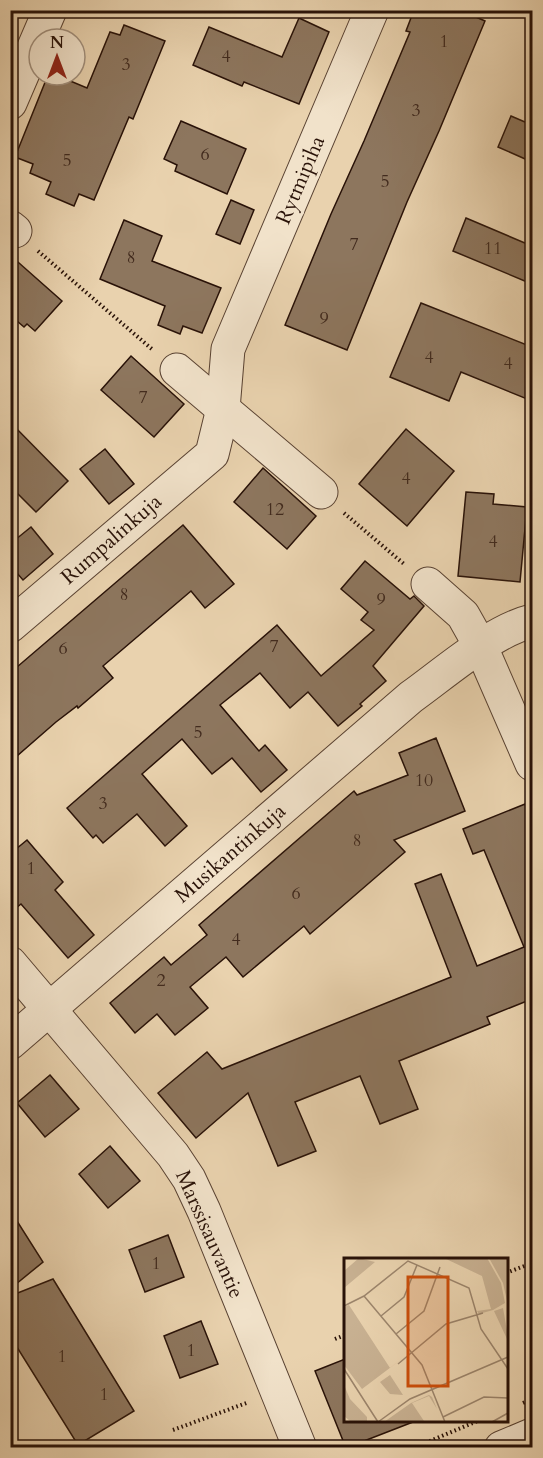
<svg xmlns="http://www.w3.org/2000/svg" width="543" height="1458" font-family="Cardo,serif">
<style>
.building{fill:#8d765e;stroke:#291208;stroke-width:1.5}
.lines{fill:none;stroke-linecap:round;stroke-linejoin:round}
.minor-casing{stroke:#594232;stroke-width:35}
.tertiary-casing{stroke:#594232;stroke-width:35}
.path{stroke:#291208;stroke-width:4;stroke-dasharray:1.5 3;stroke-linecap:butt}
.minor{stroke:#f1e2ca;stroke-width:33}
.tertiary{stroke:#f1e2ca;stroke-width:33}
.labels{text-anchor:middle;stroke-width:6;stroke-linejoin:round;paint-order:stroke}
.number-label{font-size:18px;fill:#422b1e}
.street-label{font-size:21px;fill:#291208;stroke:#f1e2ca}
.inset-road{fill:none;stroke:#9c856c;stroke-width:1.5}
.view{fill:#cb4e0b;fill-opacity:0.15;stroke:#cb4e0b;stroke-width:3}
.inset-edge{fill:none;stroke:#291208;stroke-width:3}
</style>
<rect width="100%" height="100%" fill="#e9d2ae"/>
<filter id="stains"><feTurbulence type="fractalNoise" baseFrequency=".00333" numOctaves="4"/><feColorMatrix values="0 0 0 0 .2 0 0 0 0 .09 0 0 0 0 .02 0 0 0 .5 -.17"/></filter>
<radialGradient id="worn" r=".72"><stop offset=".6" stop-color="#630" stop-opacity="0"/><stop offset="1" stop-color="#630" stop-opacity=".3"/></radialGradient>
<g class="building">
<path d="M414 10H460L485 21 439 131 407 202 347 350 285 325 331 214 364 141 410 32 406 31Z"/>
<path d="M299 18 329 32 299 104 244 82 242 86 193 65 209 27 282 57Z"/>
<path d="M124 25 165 41 133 119 129 117 94 200 79 194 74 206 46 194 51 182 30 173 33 164 15 157 48 75H56L87 88 110 32 120 35Z"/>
<path d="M511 116 532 125V162L498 147Z"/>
<path d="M181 121 246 149 227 194 175 171 177 165 164 159Z"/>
<path d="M231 200 254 210 240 244 216 234Z"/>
<path d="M466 218 532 246V284L453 251Z"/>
<path d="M124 220 162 236 152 261 221 288 202 333 183 326 180 334 158 325 165 306 100 279Z"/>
<path d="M10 255 62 301 35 331 27 324 24 327 10 315Z"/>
<path d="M421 303 532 347V401L461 372 449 401 390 377Z"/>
<path d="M131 356 184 404 154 437 101 390Z"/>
<path d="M10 422 68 481 36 512 10 486Z"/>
<path d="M406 429 454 471 407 526 359 484Z"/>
<path d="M105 449 134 484 109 504 80 469Z"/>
<path d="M263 468 316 516 287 549 234 502Z"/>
<path d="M466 492 494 494 493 504 527 507 520 582 458 576Z"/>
<path d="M183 525 234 584 205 608 191 591 103 666 113 678 78 708 77 706 56 722 10 762V673Z"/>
<path d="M31 527 53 554 23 580 10 565V544Z"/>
<path d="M365 561 410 599 414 596 424 606 373 666 386 681 360 704 362 706 338 726 308 692 290 708 260 673 220 705 259 751 265 745 287 770 261 792 232 758 212 774 182 739 142 774 187 826 165 846 137 814 103 843 96 835 93 838 67 808 277 625 321 676 374 630 361 620 368 612 341 589Z"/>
<path d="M436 738 465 811 394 840 405 852 310 934 304 926 243 977 226 957 190 987 208 1008 175 1035 157 1014 135 1033 110 1003 164 957 171 965 207 935 199 925 354 791 357 795 408 775 399 753Z"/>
<path d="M525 804 532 823V999L487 1017 490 1024 399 1061 418 1109 380 1124 360 1076 295 1102 316 1151 278 1166 248 1093 196 1138 158 1093 207 1052 222 1069 451 977 415 884 441 874 477 966 524 947 484 850 473 854 463 829Z"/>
<path d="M27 840 63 882 55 890 94 935 68 958 21 904 10 913V854Z"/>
<path d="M50 1075 79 1109 45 1137 17 1103Z"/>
<path d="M110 1146 140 1181 108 1208 79 1174Z"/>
<path d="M10 1210 43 1262 10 1289Z"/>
<path d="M168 1235 184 1277 145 1292 129 1250Z"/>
<path d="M53 1279 134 1411 78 1445 10 1336V1296Z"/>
<path d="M201 1321 218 1364 180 1378 164 1336Z"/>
<path d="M345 1359V1420L413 1422 346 1448 315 1371Z"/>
</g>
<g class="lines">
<g class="minor-casing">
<g id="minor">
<path d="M10 103 50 10"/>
<path d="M10 227 15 231"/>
<path d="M177 370 321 492"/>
<path d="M428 584 463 615 481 647 532 764"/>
<path d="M10 626 212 454 223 409 228 349 372 10"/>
<path d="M10 963 173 1155 189 1179 204 1211 300 1448"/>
<path d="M10 1043 411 697C446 672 492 631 532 621"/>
</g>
</g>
<g class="tertiary-casing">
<path id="tertiary" d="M501 1448 532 1435"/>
</g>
<g class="path">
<path d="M38 251 153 350"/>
<path d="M344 513 404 564"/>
<path d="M506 1273 532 1263"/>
<path d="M335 1339 345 1335"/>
<path d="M523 1403 532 1399"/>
<path d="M173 1430 249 1402"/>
<path d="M413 1448 480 1420"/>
</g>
<use href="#minor" class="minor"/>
<use href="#tertiary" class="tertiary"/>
</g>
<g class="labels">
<g class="number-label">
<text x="444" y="47">1</text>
<text x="226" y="62">4</text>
<text x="126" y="70">3</text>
<text x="416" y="116">3</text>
<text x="205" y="160">6</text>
<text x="67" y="166">5</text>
<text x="385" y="187">5</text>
<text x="354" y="250">7</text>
<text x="493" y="254">11</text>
<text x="131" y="263">8</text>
<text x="324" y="324">9</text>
<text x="429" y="363">4</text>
<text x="508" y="369">4</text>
<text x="143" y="403">7</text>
<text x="406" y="484">4</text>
<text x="275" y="515">12</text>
<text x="493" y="547">4</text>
<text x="124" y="600">8</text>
<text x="381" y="605">9</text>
<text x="274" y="652">7</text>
<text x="63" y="654">6</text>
<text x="198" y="738">5</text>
<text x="424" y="786">10</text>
<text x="103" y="809">3</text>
<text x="357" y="846">8</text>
<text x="31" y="874">1</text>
<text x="296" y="899">6</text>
<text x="236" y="945">4</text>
<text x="161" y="986">2</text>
<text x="156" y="1269">1</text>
<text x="191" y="1356">1</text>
<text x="62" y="1362">1</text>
<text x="104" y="1400">1</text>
</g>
<g class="street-label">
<text transform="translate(300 180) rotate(-67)" y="7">Rytmipiha</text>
<text transform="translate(111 539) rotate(-41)" y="7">Rumpalinkuja</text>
<text transform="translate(230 853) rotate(-41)" y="7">Musikantinkuja</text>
<text transform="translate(210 1234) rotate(66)" y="7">Marssisauvantie</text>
</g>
</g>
<g transform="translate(344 1258)">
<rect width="164" height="164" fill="#e9d2ae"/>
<path d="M15 0 31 4 0 30V13ZM100 0H143L157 25 161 45 149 52 135 56 133 53 147 51 138 18ZM145 0H163V43L159 25ZM5 47 46 110 59 100 18 131 0 107V49ZM159 50 163 73V81L150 53ZM46 117 59 137 46 136 36 124ZM0 127 6 141 23 159V163H6L0 158ZM85 137 88 139 93 151 85 138 68 145 80 163 40 164 67 145Z" fill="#c8b192"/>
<path class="inset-road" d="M20 38 78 107 101 164M0 48 20 38 64 3 125 30 137 71 164 111M37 58 60 39 73 7M52 76 80 53 96 9M54 106 102 66 139 55M0 111 34 164M99 159 140 139 164 140M34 164 66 141 164 99M148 164 164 155"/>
<path class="view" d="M64 19H104V128H64Z"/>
<rect width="164" height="164" class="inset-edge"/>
</g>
<rect width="543" height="1458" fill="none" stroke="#e9d2ae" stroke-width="36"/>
<rect x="12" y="12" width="519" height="1434" fill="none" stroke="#291208" stroke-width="3"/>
<rect x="18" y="18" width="507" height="1422" fill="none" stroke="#291208" stroke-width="1.5"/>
<g transform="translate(57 57)"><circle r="28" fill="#f1e2ca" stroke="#a18f7c" stroke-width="1.5"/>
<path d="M0-4.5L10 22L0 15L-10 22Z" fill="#8f2418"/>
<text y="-9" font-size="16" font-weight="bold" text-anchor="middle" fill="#291208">N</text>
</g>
<rect width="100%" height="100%" filter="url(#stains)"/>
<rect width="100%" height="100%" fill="url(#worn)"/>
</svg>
